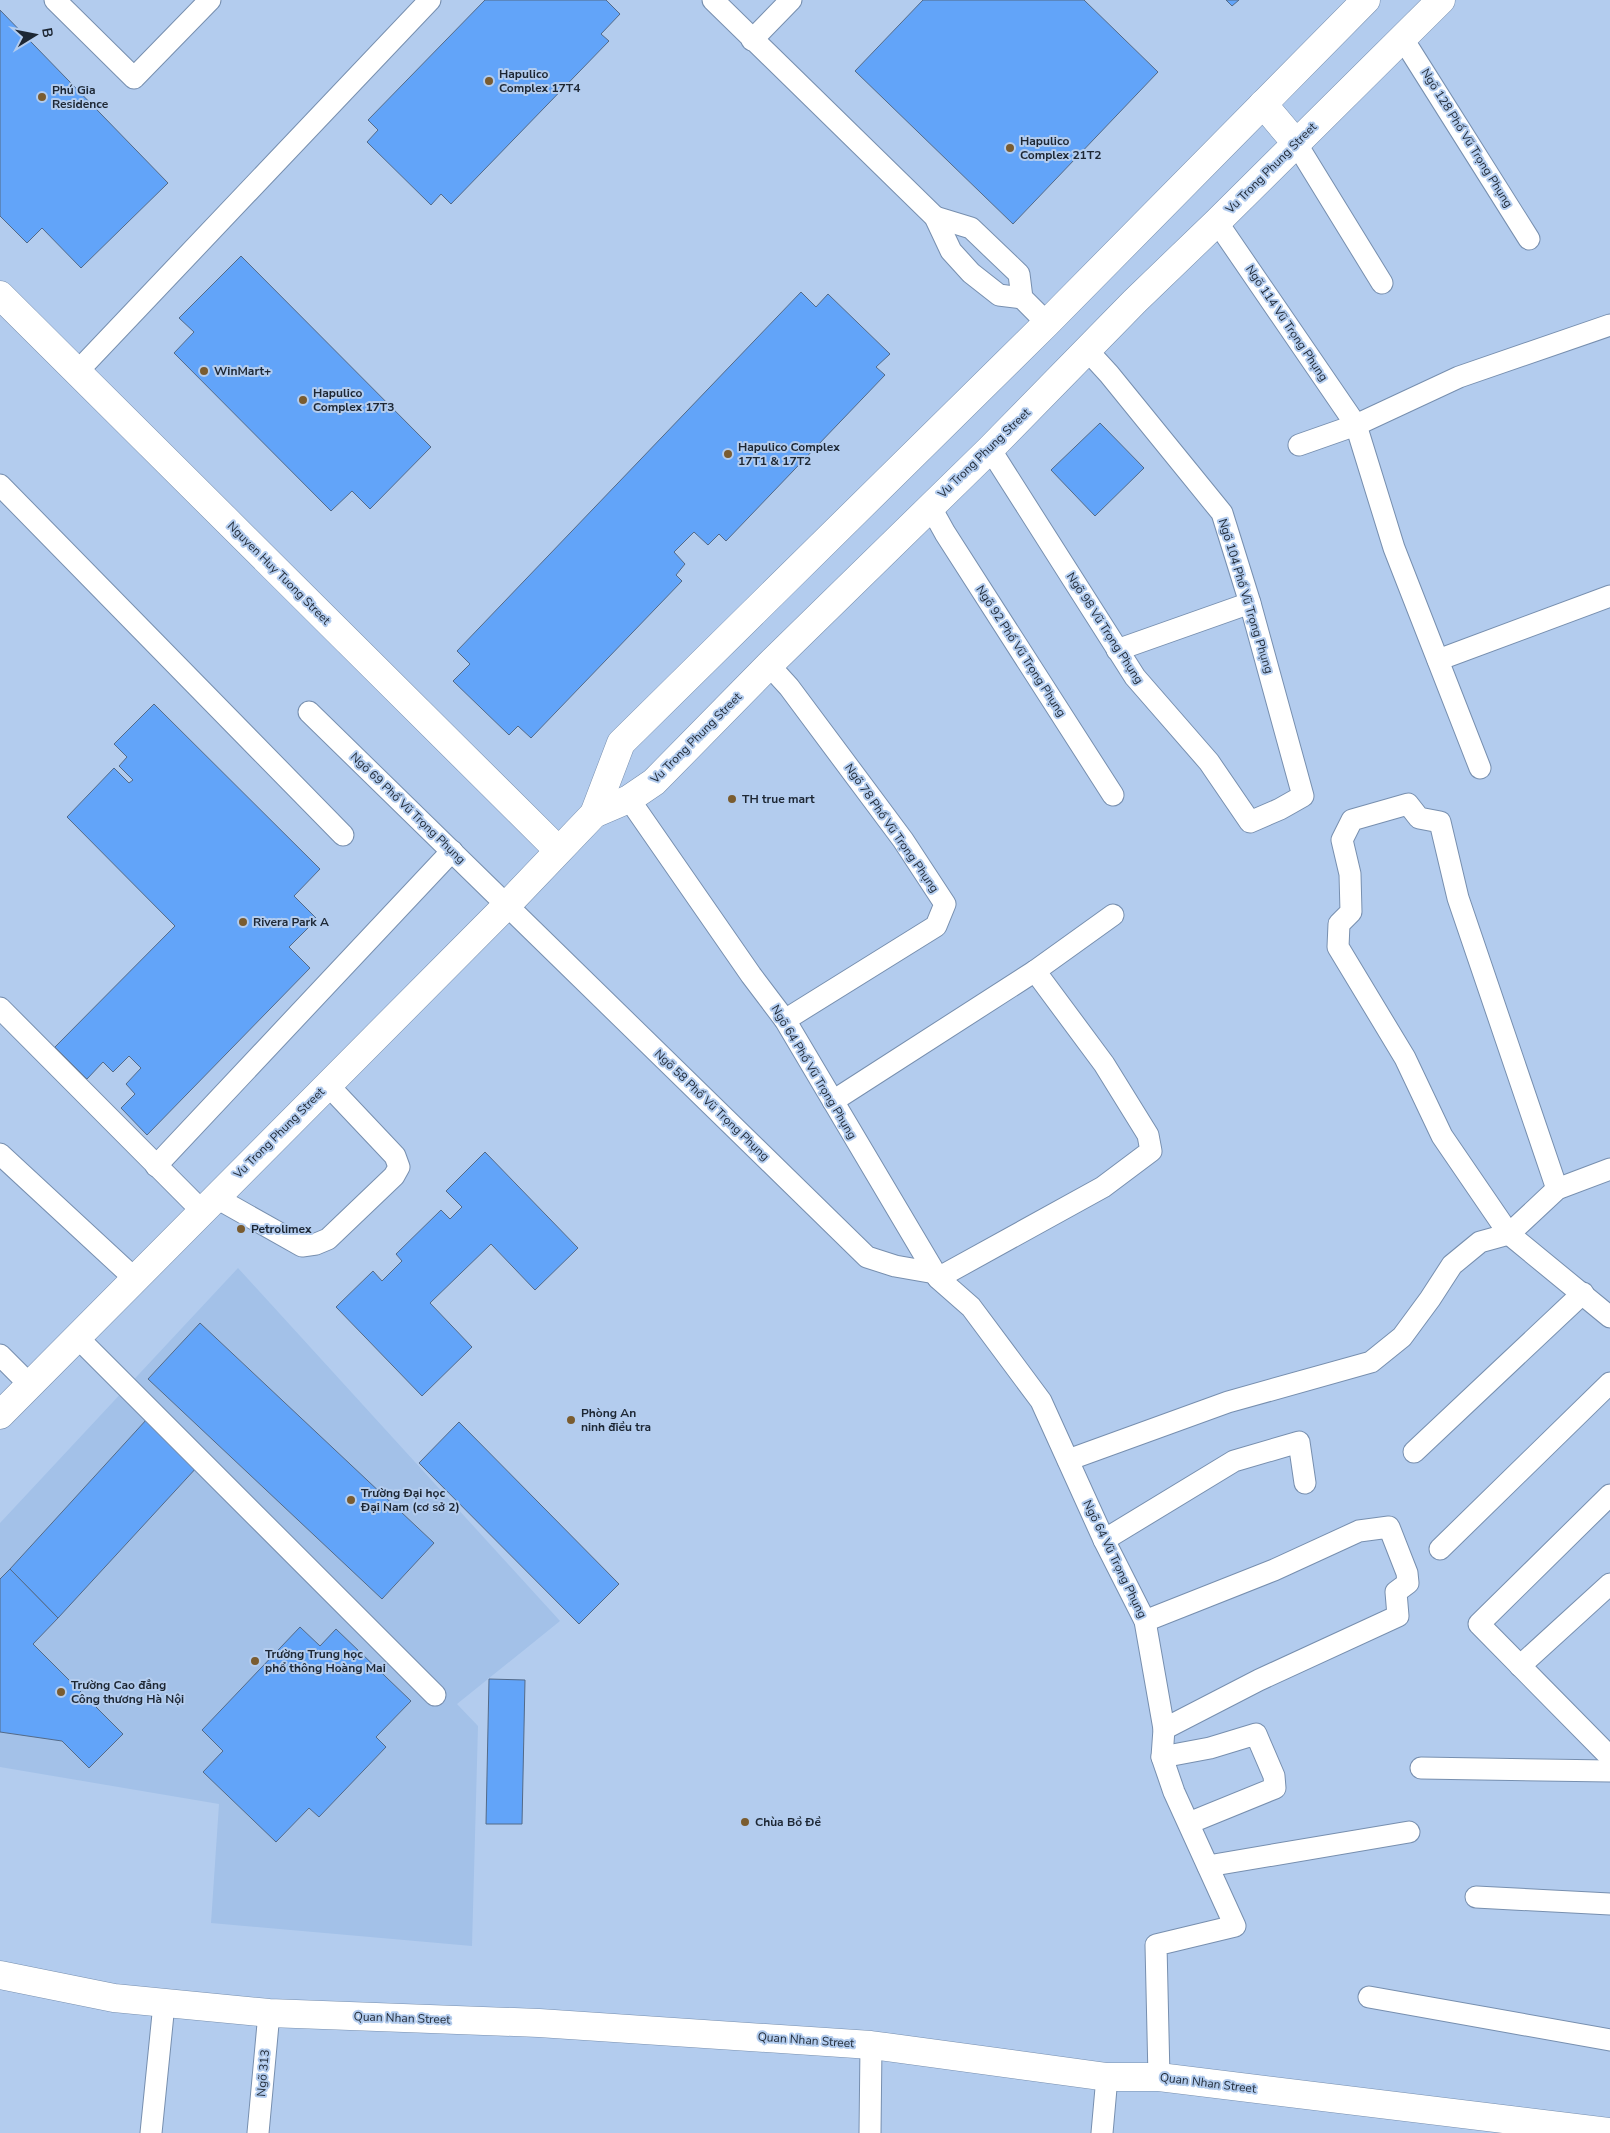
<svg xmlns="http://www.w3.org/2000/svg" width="1610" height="2133" font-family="'Nunito Sans',sans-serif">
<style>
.built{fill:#a3c1e8}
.building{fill:#62a4f9;stroke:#536a88}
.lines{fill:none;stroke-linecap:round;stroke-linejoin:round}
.lane-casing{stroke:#778faf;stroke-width:23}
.street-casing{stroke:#778faf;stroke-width:29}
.secondary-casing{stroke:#778faf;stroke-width:29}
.lane{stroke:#fff;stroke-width:21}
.street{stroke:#fff;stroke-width:28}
.secondary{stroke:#fff;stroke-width:28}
.poi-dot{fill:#7a5c30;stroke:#b3ccee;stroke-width:2}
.labels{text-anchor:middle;stroke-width:4;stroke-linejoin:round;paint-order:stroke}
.poi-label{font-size:12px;font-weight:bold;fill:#1d2734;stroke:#b3ccee;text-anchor:start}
.street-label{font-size:12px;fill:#1d2734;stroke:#b3ccee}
</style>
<rect width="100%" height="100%" fill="#b3ccee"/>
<path class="built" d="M238 1268 560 1621 457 1704 478 1726 472 1946 211 1923 219 1804 0 1767V1523Z"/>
<g class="building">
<path d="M485 0H606L620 14 601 34 609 41 451 204 441 194 431 205 367 142 378 130 368 120Z"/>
<path d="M923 0H1084L1158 72 1013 224 855 71Z"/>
<path d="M1226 0H1239L1232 6Z"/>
<path d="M0 10 168 183 81 268 42 228 27 243 0 216Z"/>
<path d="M241 256 431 447 370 509 352 491 331 511 174 353 194 332 179 318Z"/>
<path d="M801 292 816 307 828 294 890 354 876 367 885 375 726 541 719 534 708 545 694 532 674 552 685 564 676 575 682 581 531 738 518 726 509 735 453 681 470 664 457 651Z"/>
<path d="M1100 423 1144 468 1095 516 1051 470Z"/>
<path d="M154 704 320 869 294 896 317 919 289 947 310 968 147 1135 121 1108 135 1094 126 1084 141 1068 129 1056 113 1072 103 1062 87 1079 55 1047 175 926 67 817 114 768 129 783 133 780 119 766 127 757 114 744Z"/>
<path d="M485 1152 578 1248 535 1290 491 1244 430 1303 472 1347 422 1396 336 1307 373 1271 382 1281 402 1261 396 1254 441 1210 450 1219 462 1207 446 1191Z"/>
<path d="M200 1323 434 1543 382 1599 148 1379Z"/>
<path d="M147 1419 198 1466 58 1618 10 1569Z"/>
<path d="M459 1422 619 1584 579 1624 419 1463Z"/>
<path d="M10 1569 58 1618 33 1644 123 1734 89 1768 62 1741 0 1732V1579Z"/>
<path d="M300 1627 320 1646 336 1629 411 1701 376 1737 386 1747 319 1817 309 1808 276 1842 203 1772 223 1751 202 1730Z"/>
<path d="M489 1679 525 1680 522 1824H486Z"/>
</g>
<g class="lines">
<g class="lane-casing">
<g id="lane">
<path d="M55 0 134 78 210 0"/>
<path d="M713 0 935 217 951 251 971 273 999 295 1022 298"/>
<path d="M1403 39 1529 239"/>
<path d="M752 40 791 0"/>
<path d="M1296 143 1382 283"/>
<path d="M935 217 971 228 1019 274 1022 298 1047 323"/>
<path d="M1217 222 1356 425 1394 548 1480 768"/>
<path d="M77 372 430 0"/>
<path d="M1299 445 1356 425 1459 377 1610 325"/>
<path d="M990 449 1135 677 1209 762 1250 822 1280 809 1303 796 1250 603 1222 513 1109 374 1087 350"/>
<path d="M0 485 343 835"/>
<path d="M930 506 945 533 1113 795"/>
<path d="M1117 650 1250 603"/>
<path d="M1438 660 1610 596"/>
<path d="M769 665 789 687 903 840 945 904 936 926 785 1020"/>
<path d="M309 712 867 1257 895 1266 935 1273"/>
<path d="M629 799 751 975 785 1020 938 1278 971 1307 1041 1401 1104 1540 1145 1621 1164 1729 1162 1757 1174 1792 1235 1926 1156 1945 1159 2077"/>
<path d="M0 1008 202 1211"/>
<path d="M833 1101 1035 971 1113 915"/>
<path d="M0 1154 134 1278"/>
<path d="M156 1166 452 851"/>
<path d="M1557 1189 1458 898 1440 822 1419 818 1408 804 1352 820 1342 840 1350 874 1351 912 1339 924 1338 947 1405 1058 1442 1136 1509 1234 1610 1317"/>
<path d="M215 1197 302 1246 316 1244 328 1239 394 1176 399 1167 395 1156 327 1084"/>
<path d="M938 1278 1103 1187 1151 1151 1148 1135 1104 1064 1035 971"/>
<path d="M77 1337 435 1695"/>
<path d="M0 1355 30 1385"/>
<path d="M1414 1452 1583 1293"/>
<path d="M1068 1460 1228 1402 1371 1362 1402 1337 1430 1299 1452 1265 1480 1242 1509 1234 1557 1189 1610 1169"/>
<path d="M1610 1495 1479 1624 1610 1757"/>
<path d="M1104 1540 1234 1461 1299 1442 1305 1483"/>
<path d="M1440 1549 1610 1383"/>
<path d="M1145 1621 1274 1570 1359 1531 1389 1527 1407 1573 1408 1583 1396 1592 1398 1616 1259 1680 1164 1729"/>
<path d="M1520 1666 1610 1584"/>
<path d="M1162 1757 1210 1748 1256 1734 1274 1776 1275 1788 1189 1823"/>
<path d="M1421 1768 1610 1771"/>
<path d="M1208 1866 1409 1832"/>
<path d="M1476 1897 1610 1904"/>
<path d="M1369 1997 1610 2040"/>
<path d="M151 2133 164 2004"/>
<path d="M258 2133 269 2013"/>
<path d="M870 2133 871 2045"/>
<path d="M1102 2133 1107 2077"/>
</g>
</g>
<g class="street-casing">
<path id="street" d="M1263 104 1296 143"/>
</g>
<g class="secondary-casing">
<g id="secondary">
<path d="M0 295 558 850"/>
<path d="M594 814 621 743 1047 323 1366 0"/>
<path d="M0 1415 508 904 594 814 629 799 654 782 769 665 990 449 1135 301 1217 222 1441 0"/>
<path d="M0 1975 114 1998 269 2013 539 2023 871 2045 1107 2077H1159L1610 2132"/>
</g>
</g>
<use href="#lane" class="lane"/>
<use href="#street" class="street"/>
<use href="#secondary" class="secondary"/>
</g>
<g class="poi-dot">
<circle cx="489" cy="81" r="5"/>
<circle cx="42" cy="97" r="5"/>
<circle cx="1010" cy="148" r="5"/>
<circle cx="204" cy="371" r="5"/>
<circle cx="303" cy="400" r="5"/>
<circle cx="728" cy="454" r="5"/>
<circle cx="732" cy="799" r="5"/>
<circle cx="243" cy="922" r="5"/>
<circle cx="241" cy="1229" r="5"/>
<circle cx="571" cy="1420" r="5"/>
<circle cx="351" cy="1500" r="5"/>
<circle cx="255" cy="1661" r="5"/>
<circle cx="61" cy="1692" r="5"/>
<circle cx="745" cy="1822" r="5"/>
</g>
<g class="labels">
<g class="poi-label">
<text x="499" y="78">Hapulico<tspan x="499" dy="14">Complex 17T4</tspan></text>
<text x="52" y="94">Phú Gia<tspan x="52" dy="14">Residence</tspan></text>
<text x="1020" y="145">Hapulico<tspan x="1020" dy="14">Complex 21T2</tspan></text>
<text x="214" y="375">WinMart+</text>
<text x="313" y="397">Hapulico<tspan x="313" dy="14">Complex 17T3</tspan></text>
<text x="738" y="451">Hapulico Complex<tspan x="738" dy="14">17T1 &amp; 17T2</tspan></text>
<text x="742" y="803">TH true mart</text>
<text x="253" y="926">Rivera Park A</text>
<text x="251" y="1233">Petrolimex</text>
<text x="581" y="1417">Phòng An<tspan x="581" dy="14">ninh điều tra</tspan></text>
<text x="361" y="1497">Trường Đại học<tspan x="361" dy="14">Đại Nam (cơ sở 2)</tspan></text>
<text x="265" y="1658">Trường Trung học<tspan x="265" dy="14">phổ thông Hoàng Mai</tspan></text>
<text x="71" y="1689">Trường Cao đẳng<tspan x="71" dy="14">Công thương Hà Nội</tspan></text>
<text x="755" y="1826">Chùa Bồ Đề</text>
</g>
<g class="street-label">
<text transform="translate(1467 138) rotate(58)" y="4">Ngõ 128 Phố Vũ Trọng Phụng</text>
<text transform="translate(1271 168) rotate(-45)" y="4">Vu Trong Phung Street</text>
<text transform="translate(1287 323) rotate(56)" y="4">Ngõ 114 Vũ Trọng Phụng</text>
<text transform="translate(984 453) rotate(-44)" y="4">Vu Trong Phung Street</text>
<text transform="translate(279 573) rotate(45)" y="4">Nguyen Huy Tuong Street</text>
<text transform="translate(1246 596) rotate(73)" y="4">Ngõ 104 Phố Vũ Trọng Phụng</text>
<text transform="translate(1105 628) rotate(57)" y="4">Ngõ 98 Vũ Trọng Phụng</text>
<text transform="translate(1021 651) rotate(57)" y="4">Ngõ 92 Phố Vũ Trọng Phụng</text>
<text transform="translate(696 738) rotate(-45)" y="4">Vu Trong Phung Street</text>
<text transform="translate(408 808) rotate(44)" y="4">Ngõ 69 Phố Vũ Trọng Phụng</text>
<text transform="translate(892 828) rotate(55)" y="4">Ngõ 78 Phố Vũ Trọng Phụng</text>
<text transform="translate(814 1072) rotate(59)" y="4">Ngõ 64 Phố Vũ Trọng Phụng</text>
<text transform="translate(712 1105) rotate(44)" y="4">Ngõ 58 Phố Vũ Trọng Phụng</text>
<text transform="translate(279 1133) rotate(-45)" y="4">Vu Trong Phung Street</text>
<text transform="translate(1115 1559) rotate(64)" y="4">Ngõ 64 Vũ Trọng Phụng</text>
<text transform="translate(402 2018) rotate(2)" y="4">Quan Nhan Street</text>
<text transform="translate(806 2040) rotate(4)" y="4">Quan Nhan Street</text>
<text transform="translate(263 2073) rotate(-85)" y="4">Ngõ 313</text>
<text transform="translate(1208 2083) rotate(7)" y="4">Quan Nhan Street</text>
</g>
</g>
<g transform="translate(35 35) rotate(80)" stroke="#b3ccee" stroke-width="4" paint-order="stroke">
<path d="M0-4L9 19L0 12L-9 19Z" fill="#1d2734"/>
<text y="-8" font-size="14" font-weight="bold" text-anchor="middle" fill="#1d2734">B</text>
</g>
</svg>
